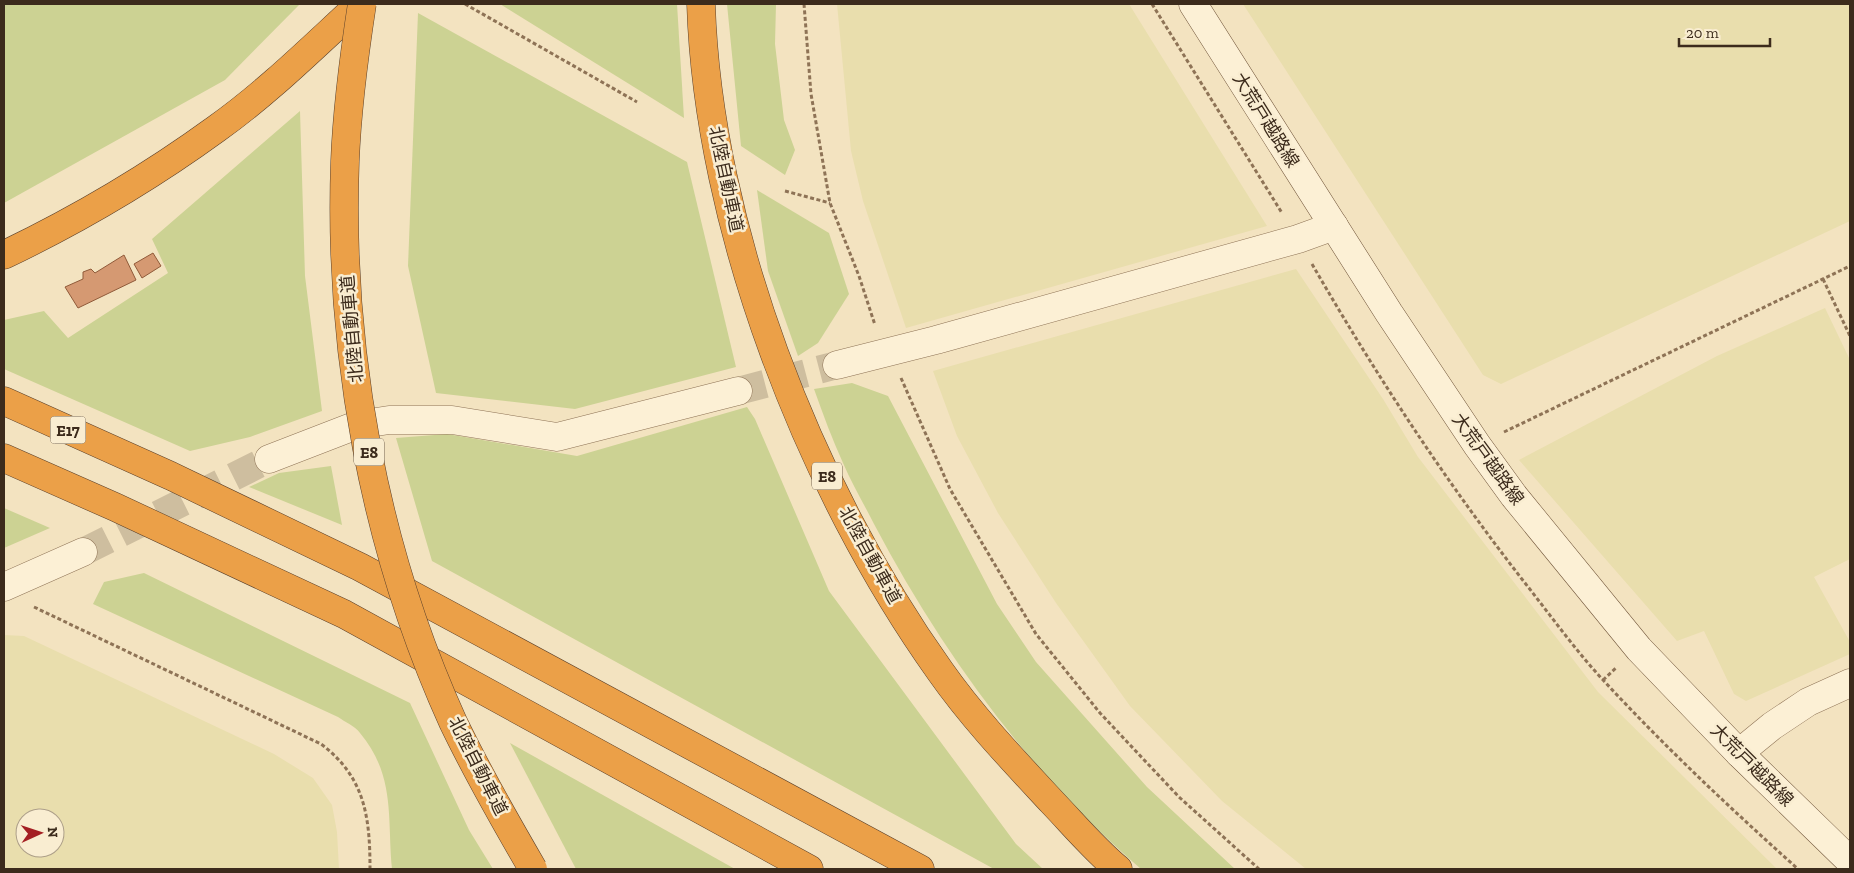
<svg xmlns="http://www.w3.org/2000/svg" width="1854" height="873" font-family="'Zilla Slab','Noto Sans JP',serif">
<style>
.farmland{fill:#e9dead;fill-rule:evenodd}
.green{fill:#ccd293}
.building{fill:#d59972;stroke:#905a39}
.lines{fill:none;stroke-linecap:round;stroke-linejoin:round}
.street-tunnel{stroke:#cebe9f;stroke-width:28;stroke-dasharray:28 14;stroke-linecap:butt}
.secondary-tunnel{stroke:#cebe9f;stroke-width:28;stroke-dasharray:28 14;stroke-linecap:butt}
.street-casing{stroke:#8e7356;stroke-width:29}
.secondary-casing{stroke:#705439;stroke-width:29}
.highway-casing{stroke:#5b402b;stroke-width:29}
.path{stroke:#8e7356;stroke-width:3;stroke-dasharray:4 2.5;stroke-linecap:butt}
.street{stroke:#fcf0d5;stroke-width:28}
.secondary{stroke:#fcf0d5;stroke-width:28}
.highway{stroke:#eba048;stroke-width:28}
.highway-bridge-casing{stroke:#5b402b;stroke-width:29;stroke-linecap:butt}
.highway-bridge{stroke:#eba048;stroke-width:28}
.labels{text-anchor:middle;stroke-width:5;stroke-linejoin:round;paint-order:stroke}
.shield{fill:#f9edd1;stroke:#756552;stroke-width:1}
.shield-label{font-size:16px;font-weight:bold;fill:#3c2b1c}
.street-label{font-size:18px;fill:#3c2b1c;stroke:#f9edd1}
</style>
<rect width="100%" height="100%" fill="#f3e3c0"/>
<g class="farmland">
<path d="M837 4H1129L1267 226 906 328 863 201 851 151Z"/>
<path d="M1243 4H1850V221L1501 384 1483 375Z"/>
<path d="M1296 269 1383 399 1418 457 1598 692 1777 869H1306L1222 801 1130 706 1056 603 998 513 957 436 933 371Z"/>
<path d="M1825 308 1850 360V559L1814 577 1850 642V654L1746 701 1734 694 1704 631 1677 641 1519 460 1717 356Z"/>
<path d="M4 635 24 636 274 754 313 778 332 805 337 832 339 869H4ZM25 818H55V848H25Z"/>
</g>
<g class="green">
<path d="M4 4H300L225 80 4 203Z"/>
<path d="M500 4H677L684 118Z"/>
<path d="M727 4H776L775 44 784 120 795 150 785 175 741 146Z"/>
<path d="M418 13 687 162 736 367 575 409 436 393 408 266Z"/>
<path d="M300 111 305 276 322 411 250 437 190 451 4 369V320L44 311 68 338 168 273 152 239Z"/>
<path d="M757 190 829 233 849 294 818 343 798 356 768 271Z"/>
<path d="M852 383 888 396 997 604 1036 662 1147 787 1235 869H1141C1030 774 942 653 874 524 864 504 852 484 843 463 832 439 823 414 814 389Z"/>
<path d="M747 407 755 419 829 591 1016 844 1043 869H994L432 561 396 438 447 434 577 456Z"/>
<path d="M331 466 342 525 249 487 279 473Z"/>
<path d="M4 508 50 528 4 548Z"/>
<path d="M144 573 410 703 469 830 493 869H392C387 819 396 776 360 733 355 726 345 722 338 717L93 604 104 582Z"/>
<path d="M510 743 735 869H576Z"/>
</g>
<g class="building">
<path d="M153 253 161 266 142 278 134 264Z"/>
<path d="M124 255 136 280 78 308 65 287 83 279V272L91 269 95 273Z"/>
</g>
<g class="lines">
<path class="street-tunnel" d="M738 391 837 365"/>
<path class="secondary-tunnel" d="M83 552 269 459"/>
<g class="street-casing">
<g id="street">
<path d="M837 365 936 340 1298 239 1334 226"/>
<path d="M269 459 357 425 389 420H452L557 437 738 391"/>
<path d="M4 587 83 552"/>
<path d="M1739 753 1772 726 1808 702 1850 683"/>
</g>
</g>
<g class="secondary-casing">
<path id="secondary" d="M1193 4 1389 313 1477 445 1514 496 1639 649 1739 753 1850 861"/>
</g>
<g class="highway-casing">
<g id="highway">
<path d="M701 4C708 228 810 489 940 671 973 718 1013 760 1052 802 1074 825 1094 849 1118 869"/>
<path d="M4 255C77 220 150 177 216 129 268 92 313 47 360 4"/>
<path d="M4 401 171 476 360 567 920 869"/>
<path d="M4 458 115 507 344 614 809 869"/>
</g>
</g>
<g class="path">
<path d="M465 4 637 102"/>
<path d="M804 4 811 94 830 203 859 276 875 325"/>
<path d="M1152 4 1282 213"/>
<path d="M785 191 830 203"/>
<path d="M1312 264C1376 375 1446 482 1525 583 1551 616 1576 651 1604 681 1665 747 1731 809 1798 869"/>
<path d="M1823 279 1850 336"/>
<path d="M901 378 950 489 1036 634 1100 713 1179 797 1259 869"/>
<path d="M1504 432 1850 266"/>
<path d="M34 607 321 744C365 777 370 817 370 869"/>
<path d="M1603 680 1617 667"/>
</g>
<use href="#street" class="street"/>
<use href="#secondary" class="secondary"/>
<use href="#highway" class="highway"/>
<g class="highway-bridge-casing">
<path id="highway-bridge" d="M362 4C354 56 347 108 345 161 338 351 374 548 453 722 477 772 505 821 533 869"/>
</g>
<use href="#highway-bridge" class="highway-bridge"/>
</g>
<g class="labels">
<g class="shield">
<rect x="50.5" y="416.5" width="35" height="27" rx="4"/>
<rect x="354" y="438.5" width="30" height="27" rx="4"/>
<rect x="812" y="462.5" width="30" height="27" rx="4"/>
</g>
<g class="shield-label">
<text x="68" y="436">E17</text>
<text x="369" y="458">E8</text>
<text x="827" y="482">E8</text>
</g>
<g class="street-label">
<text transform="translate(1266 120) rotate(58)" y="6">大荒戸越路線</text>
<text transform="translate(726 179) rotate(78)" y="6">北陸自動車道</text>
<text transform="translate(352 329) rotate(-95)" y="6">北陸自動車道</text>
<text transform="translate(1488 459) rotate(54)" y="6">大荒戸越路線</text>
<text transform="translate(870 555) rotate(61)" y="6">北陸自動車道</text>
<text transform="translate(1752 765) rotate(45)" y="6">大荒戸越路線</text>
<text transform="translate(478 766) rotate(63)" y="6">北陸自動車道</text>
</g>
</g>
<rect width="1854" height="873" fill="none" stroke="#3c2b1c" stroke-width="10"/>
<g transform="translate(40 833) rotate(87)"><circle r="24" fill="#f9edd1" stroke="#ad9f89"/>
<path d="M0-4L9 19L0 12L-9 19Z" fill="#a41f23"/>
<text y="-8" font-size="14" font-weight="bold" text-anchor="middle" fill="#3c2b1c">N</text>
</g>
<path d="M1679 38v8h91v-8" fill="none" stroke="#3c2b1c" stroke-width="2.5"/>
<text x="1686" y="38" font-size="15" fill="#3c2b1c" stroke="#f9edd1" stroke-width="4" paint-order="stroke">20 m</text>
</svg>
